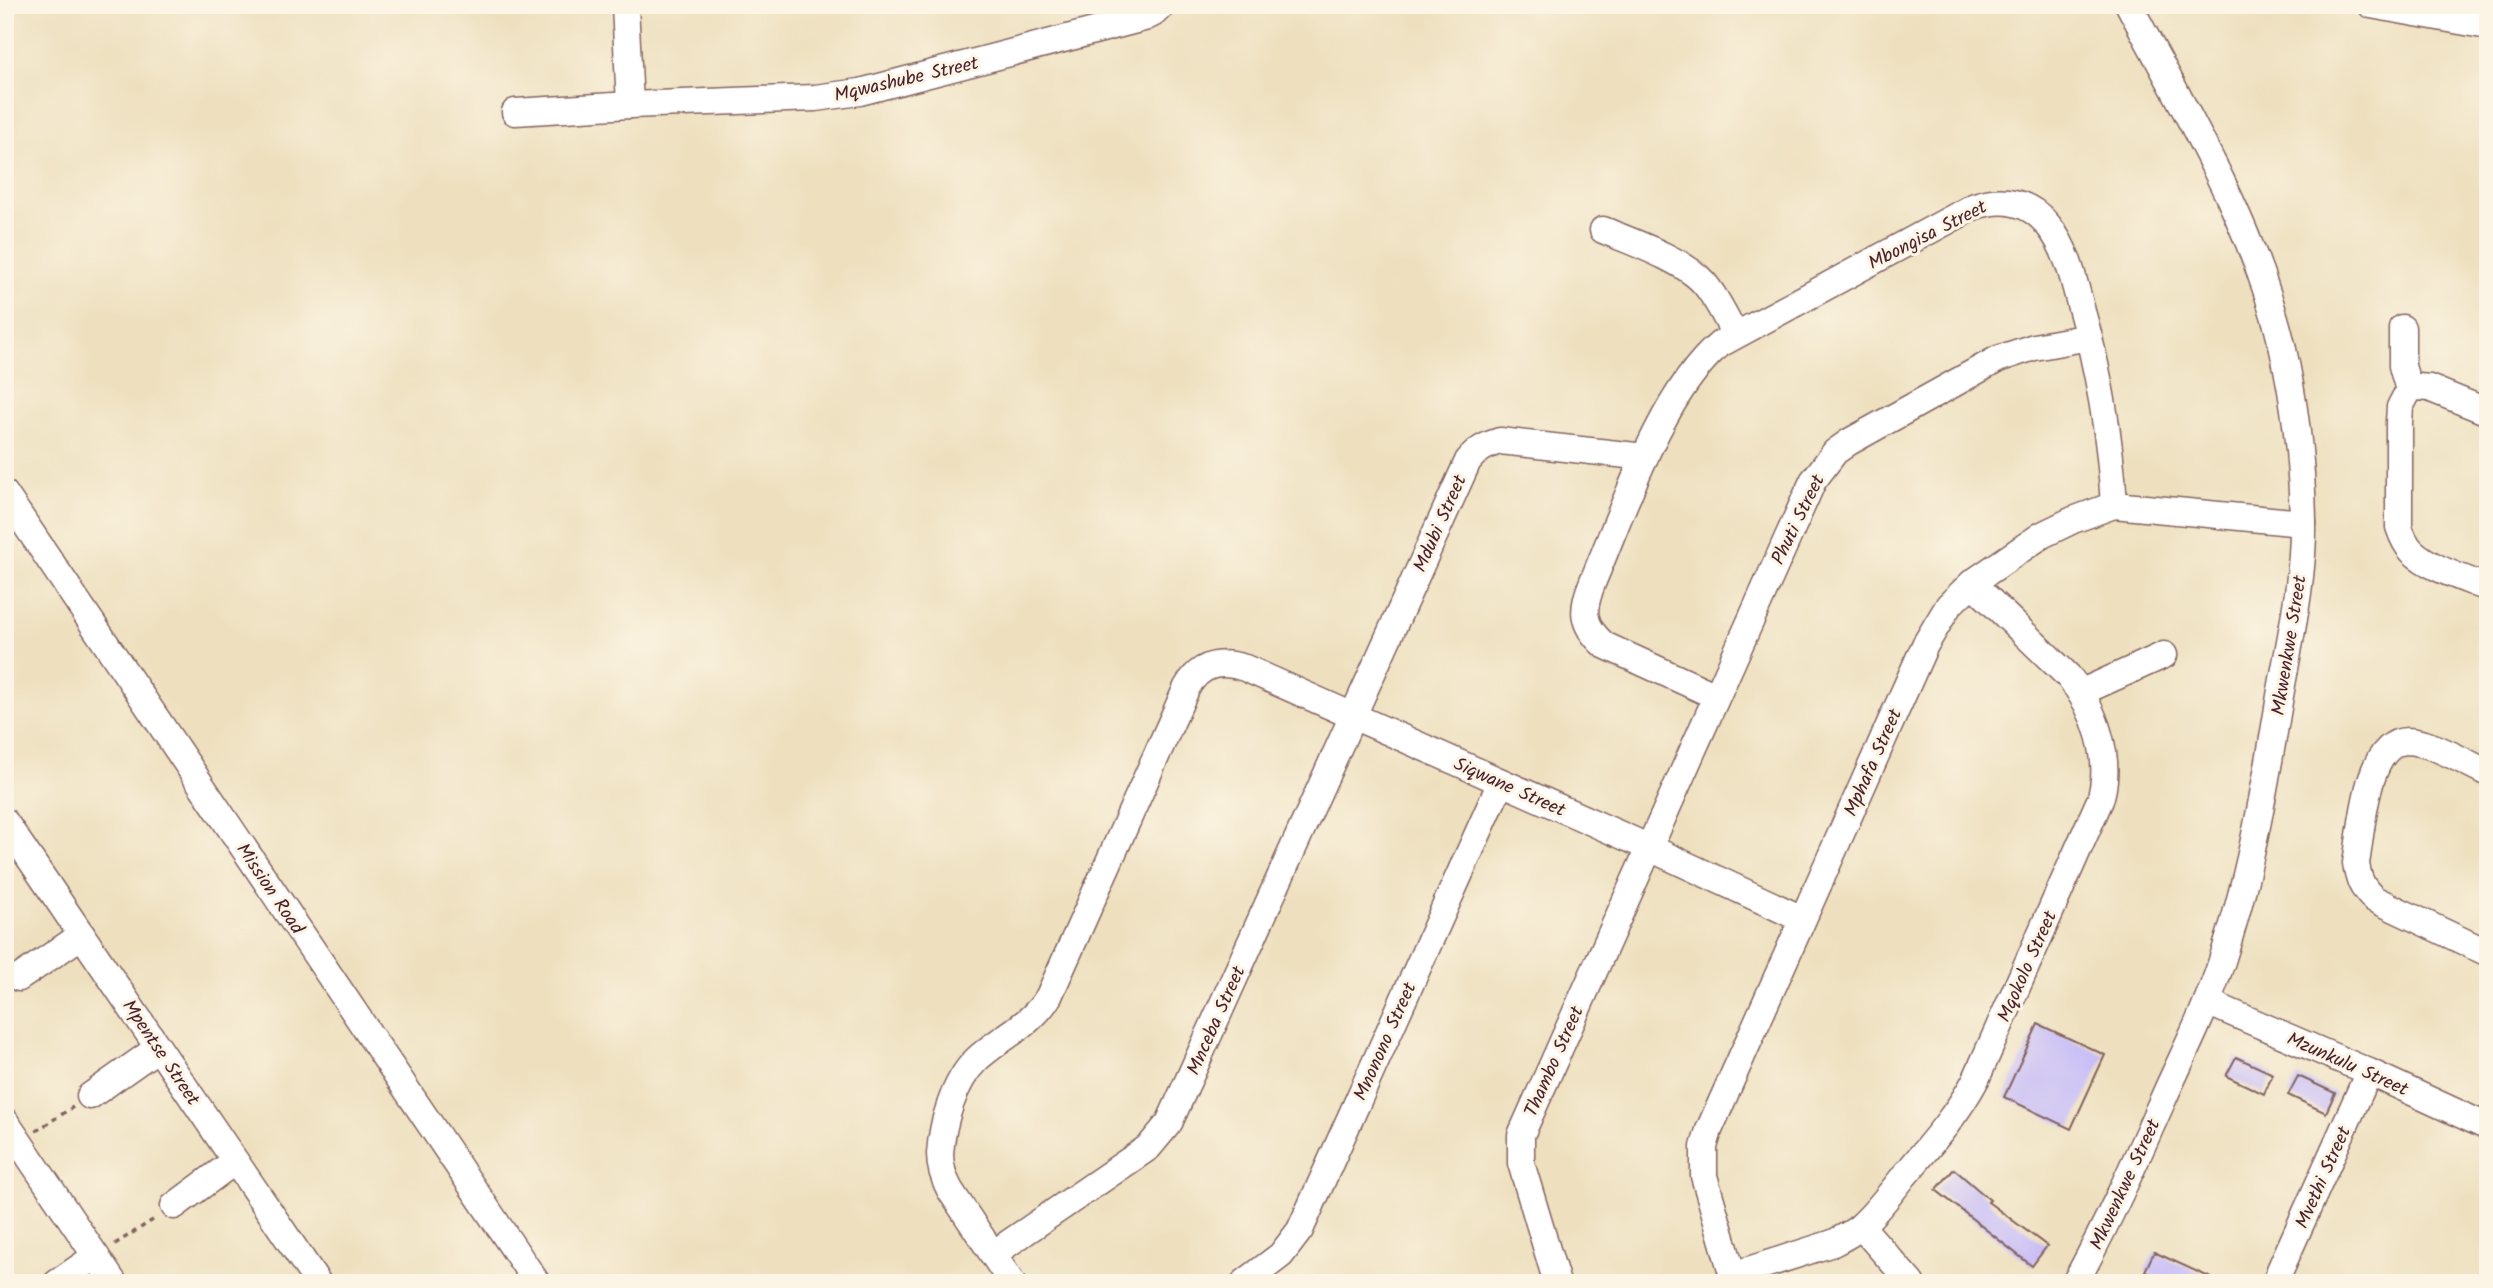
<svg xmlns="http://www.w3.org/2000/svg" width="2493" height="1288" font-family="Kalam,sans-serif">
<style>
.building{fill:#c5baf8}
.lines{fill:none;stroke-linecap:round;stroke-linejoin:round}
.minor-casing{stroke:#83635f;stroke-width:29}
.path{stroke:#83635f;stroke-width:3.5;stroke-dasharray:5 5;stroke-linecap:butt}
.minor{stroke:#fff;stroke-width:26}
.labels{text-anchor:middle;stroke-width:6;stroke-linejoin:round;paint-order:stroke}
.street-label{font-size:19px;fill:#4a1f2b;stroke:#fcf5e5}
</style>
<rect width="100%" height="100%" fill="#fcf5e5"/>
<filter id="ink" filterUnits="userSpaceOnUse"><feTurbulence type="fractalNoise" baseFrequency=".0143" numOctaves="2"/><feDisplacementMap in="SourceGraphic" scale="14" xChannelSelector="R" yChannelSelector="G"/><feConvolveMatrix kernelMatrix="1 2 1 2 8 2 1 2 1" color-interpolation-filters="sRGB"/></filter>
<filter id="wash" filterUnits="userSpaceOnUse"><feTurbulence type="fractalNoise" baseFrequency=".00686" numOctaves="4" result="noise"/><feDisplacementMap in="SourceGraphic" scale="28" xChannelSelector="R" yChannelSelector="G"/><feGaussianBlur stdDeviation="1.57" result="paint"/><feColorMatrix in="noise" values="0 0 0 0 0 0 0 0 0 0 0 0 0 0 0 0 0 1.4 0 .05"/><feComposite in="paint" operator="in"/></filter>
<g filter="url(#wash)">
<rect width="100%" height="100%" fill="#eee0bf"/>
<g id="blocks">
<g class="building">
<path d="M2038 1024 2105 1055 2071 1129 2004 1097Z"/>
<path d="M2236 1057 2273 1074 2264 1094 2226 1076Z"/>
<path d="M2298 1076 2335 1093 2326 1113 2288 1095Z"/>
<path d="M1954 1169 1990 1200 1988 1202 2047 1246 2032 1266 1936 1190Z"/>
<path d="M2154 1252 2222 1283H2170L2145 1271Z"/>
</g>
</g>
</g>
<g filter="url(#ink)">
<use href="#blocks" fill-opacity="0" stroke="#83635f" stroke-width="2"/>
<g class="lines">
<g class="minor-casing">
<g id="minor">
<path d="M625 5 630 105"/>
<path d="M2371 5 2488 26"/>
<path d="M515 112 630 105 815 98 860 92 1144 18 1154 13 1162 5"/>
<path d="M1603 230C1632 242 1684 260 1704 283 1717 298 1726 318 1735 335"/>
<path d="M2402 328V366L2409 390"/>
<path d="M2488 412 2429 388 2418 387 2409 390 2400 407 2399 422V527C2402 536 2405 544 2412 551 2429 568 2466 579 2488 588"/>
<path d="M5 494 537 1283"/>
<path d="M2082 692 2164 655"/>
<path d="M1716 696 1604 645C1580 623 1582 609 1593 581 1623 510 1662 392 1720 344L1975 206C2002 197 2029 201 2048 225 2066 247 2073 276 2080 304 2099 370 2110 436 2114 505"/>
<path d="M2488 773C2466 763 2430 741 2407 741 2365 742 2362 832 2356 863 2358 879 2362 888 2374 899L2488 953"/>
<path d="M5 822 318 1283"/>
<path d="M19 978 82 935"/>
<path d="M2207 1002 2369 1072 2488 1127"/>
<path d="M90 1096 158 1048"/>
<path d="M5 1121 114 1283"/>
<path d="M174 1206 235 1161"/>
<path d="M1861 1226 1911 1283"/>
<path d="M993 1254 1149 1147 1169 1123 1468 461C1477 450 1486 445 1500 441L1645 457"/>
<path d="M1733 1275 1833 1243C1843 1238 1853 1233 1861 1226 1877 1211 1891 1193 1904 1176 1930 1145 1957 1115 1976 1079L2100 800C2113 759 2095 708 2068 676L1972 583"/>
<path d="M57 1283 96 1256"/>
<path d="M1012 1283 950 1190C944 1179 940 1167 940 1154 942 1123 954 1082 976 1060 1000 1037 1031 1026 1049 996L1187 687C1201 663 1220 660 1245 668L1650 848 1802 919"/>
<path d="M1244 1283 1281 1255 1300 1230 1501 782"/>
<path d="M1557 1283 1521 1163V1135L1813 481 1835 452 1849 442 1998 359 2034 347 2089 337"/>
<path d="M1735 1283 1704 1176V1147L1709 1130 1925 645 1949 605 1972 583 2042 535 2073 520 2114 505 2303 523"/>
<path d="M2075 1283C2110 1219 2139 1153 2169 1086 2190 1041 2212 996 2226 948 2252 866 2266 781 2280 696 2290 639 2304 579 2303 521 2302 463 2295 402 2282 345 2253 223 2187 115 2129 5"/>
<path d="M2277 1283 2280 1270 2369 1072"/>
</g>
</g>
<g class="path">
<path d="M36 1131 73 1107"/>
<path d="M115 1244 156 1218"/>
</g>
<use href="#minor" class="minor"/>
</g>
</g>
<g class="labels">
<g class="street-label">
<text transform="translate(906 78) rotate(-13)" y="7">Mqwashube Street</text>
<text transform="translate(1927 234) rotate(-27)" y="7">Mbongisa Street</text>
<text transform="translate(1797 519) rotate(-64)" y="7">Phuti Street</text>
<text transform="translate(1439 523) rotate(-66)" y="7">Mdubi Street</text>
<text transform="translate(2288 645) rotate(-81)" y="7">Mkwenkwe Street</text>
<text transform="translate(1872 762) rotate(-66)" y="7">Mphafa Street</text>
<text transform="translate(1510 786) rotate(24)" y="7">Siqwane Street</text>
<text transform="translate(271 888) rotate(56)" y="7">Mission Road</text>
<text transform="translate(2026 966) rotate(-66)" y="7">Mqokolo Street</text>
<text transform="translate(1215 1020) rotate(-66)" y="7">Mnceba Street</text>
<text transform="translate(1384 1041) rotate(-66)" y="7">Mnonono Street</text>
<text transform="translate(162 1052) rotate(56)" y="7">Mpentse Street</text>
<text transform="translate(1553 1061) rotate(-66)" y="7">Thambo Street</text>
<text transform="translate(2348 1063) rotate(24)" y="7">Mzunkulu Street</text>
<text transform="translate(2322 1177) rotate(-66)" y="7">Mvethi Street</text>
<text transform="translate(2124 1184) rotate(-65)" y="7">Mkwenkwe Street</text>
</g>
</g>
<rect width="2493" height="1288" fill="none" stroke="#fcf5e5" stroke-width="28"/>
</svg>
